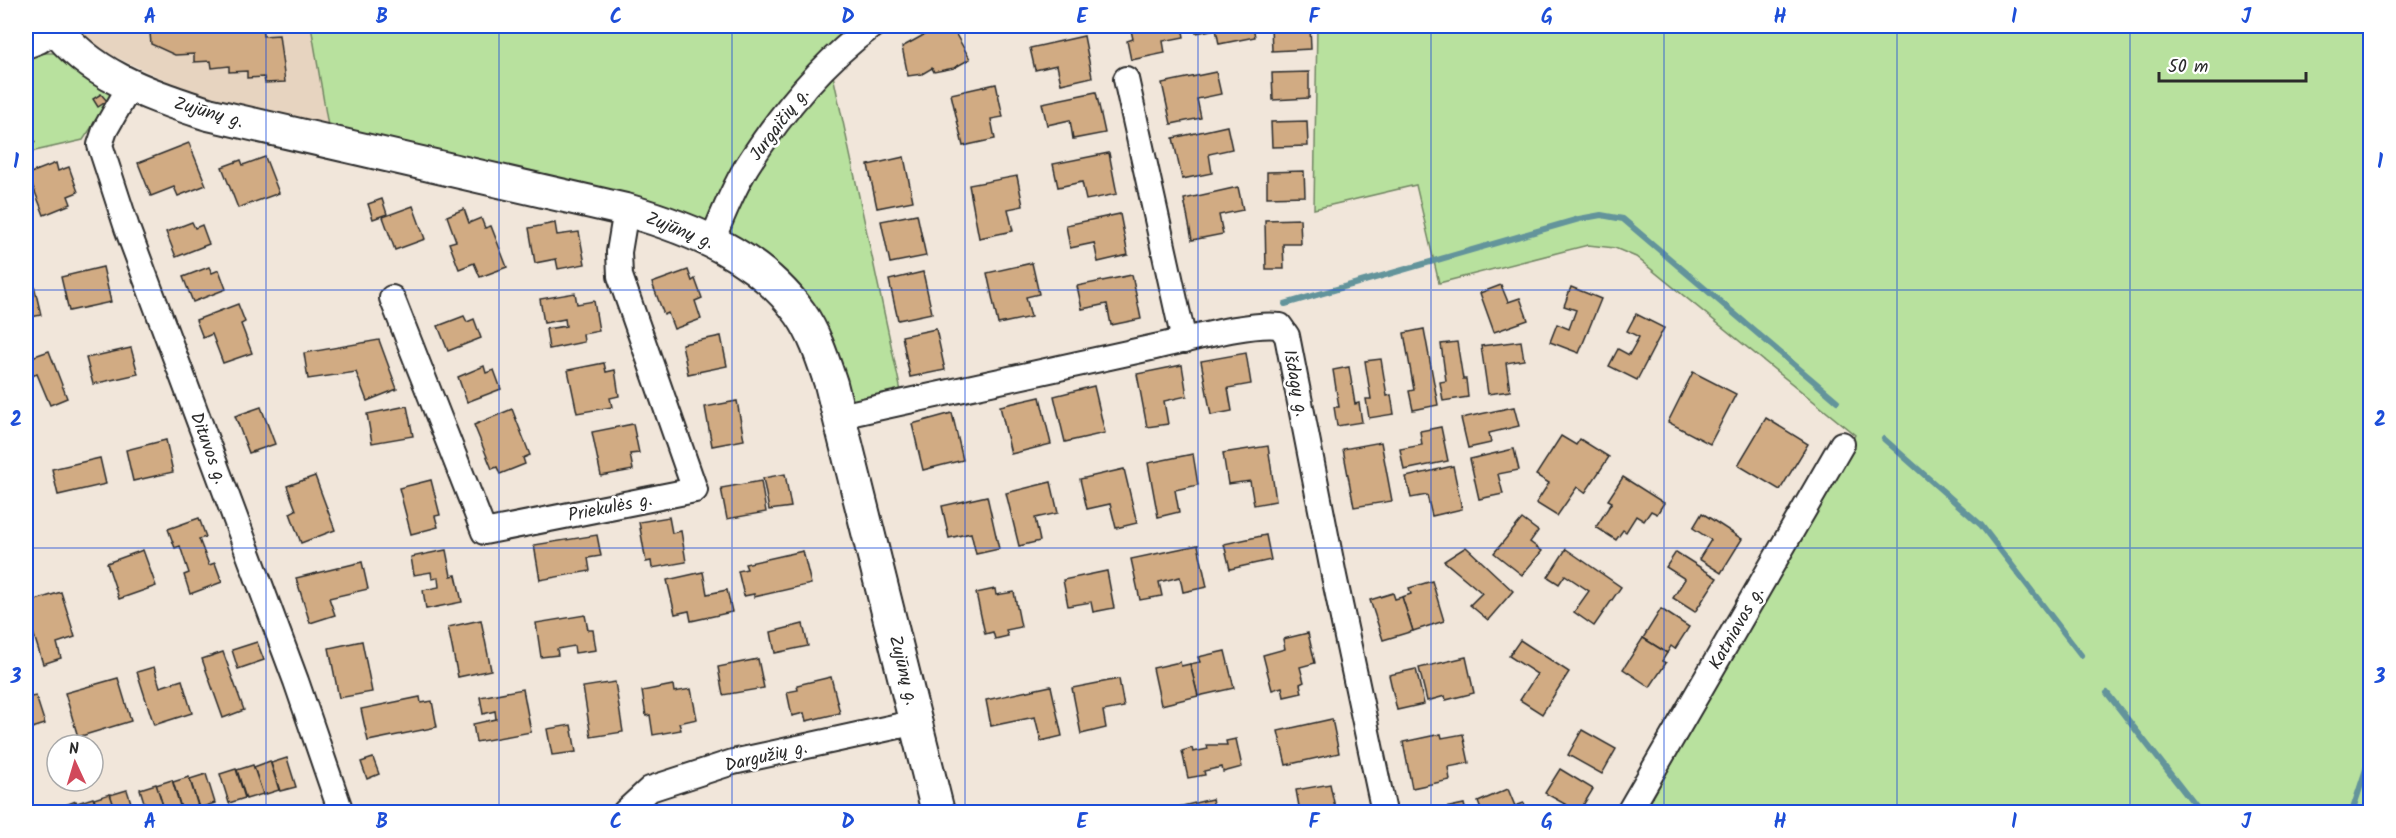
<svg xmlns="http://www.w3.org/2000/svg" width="2396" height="838" font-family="Kalam,sans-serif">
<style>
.built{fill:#e7d4c0}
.green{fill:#b8e19e;stroke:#728664;stroke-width:1.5}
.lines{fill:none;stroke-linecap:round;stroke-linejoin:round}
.stream{stroke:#64949b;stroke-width:6}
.building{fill:#d1ab83;stroke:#2b2b2b;stroke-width:1.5}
.minor-casing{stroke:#2b2b2b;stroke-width:28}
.major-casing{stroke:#2b2b2b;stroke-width:36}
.minor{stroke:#fff;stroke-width:24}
.major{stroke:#fff;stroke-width:32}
.grid{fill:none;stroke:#1d4ed8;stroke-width:1.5;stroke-opacity:0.55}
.labels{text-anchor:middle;stroke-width:5;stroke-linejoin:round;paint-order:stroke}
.street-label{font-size:18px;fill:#2b2b2b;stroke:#fff}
.neatline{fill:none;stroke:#1d4ed8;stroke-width:2}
.grid-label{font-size:20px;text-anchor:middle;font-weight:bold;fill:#1d4ed8}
</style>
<rect width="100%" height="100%" fill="#f1e6da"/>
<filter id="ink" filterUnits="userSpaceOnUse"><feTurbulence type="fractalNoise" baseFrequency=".0167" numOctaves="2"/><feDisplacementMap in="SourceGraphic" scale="12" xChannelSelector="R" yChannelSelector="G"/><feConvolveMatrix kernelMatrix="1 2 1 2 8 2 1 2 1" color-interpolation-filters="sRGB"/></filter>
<g filter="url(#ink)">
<path class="built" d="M72 26H311L328 126 187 90 107 53Z"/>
<g class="green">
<path d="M26 26H29L43 53H56L116 91 83 140 26 153Z"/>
<path d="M311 26H890L858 43 831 66 902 396 848 411 780 270 328 126Z"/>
<path d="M1317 26H2370V812H1645L1855 435 1636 257 1615 248 1588 245 1439 283 1416 185 1314 209Z"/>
</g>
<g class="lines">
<g class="stream">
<path d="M1285 304 1579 219 1601 215 1623 219 1837 401"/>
<path d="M1884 439 1981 525 2081 655"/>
<path d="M2107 693 2200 812"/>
<path d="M2352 812 2370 757"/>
</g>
</g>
<g class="building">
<path d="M262 26 263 36 279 35 285 82 265 83 264 77 247 78V71L229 72V66L212 68 211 61 194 62V54L175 55 151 44 150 33Z"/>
<path d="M940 26H951L970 59 954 68 934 72 932 68 922 74 908 76 902 47Z"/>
<path d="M1130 26H1182L1184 37 1163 41 1165 53 1131 60 1127 41 1133 39Z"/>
<path d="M1195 26H1253L1255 37 1219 44 1216 29 1196 33Z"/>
<path d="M1271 26H1310L1311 49 1272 51Z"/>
<path d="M1084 36 1092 77 1061 84 1057 65 1035 70 1030 48Z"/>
<path d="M1216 72 1221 94 1197 99 1201 118 1171 124 1162 83Z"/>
<path d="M1309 72V98L1273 100 1272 73Z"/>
<path d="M996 84 1003 117 991 119 995 139 963 146 951 94Z"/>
<path d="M1096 92 1105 133 1073 139 1070 120 1047 125 1042 103Z"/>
<path d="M101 94 107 101 98 107 93 99Z"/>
<path d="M26 105 32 122 28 124 35 142 26 146Z"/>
<path d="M1307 121 1308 146 1272 147 1271 122Z"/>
<path d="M1227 126 1232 149 1209 154 1212 173 1182 179 1173 138Z"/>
<path d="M189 143 206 185 178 196 174 187 151 196 138 163Z"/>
<path d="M1109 153 1117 194 1086 200 1082 182 1058 187 1053 164Z"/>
<path d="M265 157 279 193 238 208 222 167 241 160 243 165Z"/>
<path d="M904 157 913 201 877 208 868 165Z"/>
<path d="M56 163 58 171 69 167 78 192 68 196 71 204 44 215 28 174Z"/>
<path d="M1304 171 1305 196 1267 197V172Z"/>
<path d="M1017 176 1023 206 1008 209 1013 231 979 238 969 185Z"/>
<path d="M1238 187 1243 210 1219 215 1223 234 1192 240 1184 199Z"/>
<path d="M382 199 387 214 373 219 368 204Z"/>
<path d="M413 206 425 239 395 250 383 217Z"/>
<path d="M464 209 469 223 481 218 485 228 491 226 507 267 480 277 474 263 459 269 449 243 456 241 447 216Z"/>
<path d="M917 214 926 256 890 263 881 221Z"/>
<path d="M1120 214 1128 255 1098 262 1094 243 1070 248 1066 225Z"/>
<path d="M1300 219 1301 244H1283L1284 269H1266L1265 220Z"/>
<path d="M192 222 195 228 202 225 209 244 176 257 166 232Z"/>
<path d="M555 223 557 235 579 232 585 264 558 269 556 259 535 263 529 228Z"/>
<path d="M1032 263 1039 294 1026 297 1031 317 998 324 987 273Z"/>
<path d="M103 267 111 302 69 311 61 277Z"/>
<path d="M209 267 212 273 219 270 226 289 193 302 183 277Z"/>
<path d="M688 270 692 281 695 279 702 298 695 301 701 319 674 329 668 313 664 315 652 283Z"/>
<path d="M923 272 932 313 898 320 889 280Z"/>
<path d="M1132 275 1141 319 1111 325 1107 304 1082 309 1077 286Z"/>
<path d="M34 285 41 315 26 318V287Z"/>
<path d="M1501 285 1508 302 1520 298 1528 320 1494 332 1480 293Z"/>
<path d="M1571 287 1601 299 1579 353 1550 342 1557 324 1569 329 1576 310 1564 306Z"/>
<path d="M575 293 577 304 594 301 599 331 583 334 584 342 549 349 546 329 566 326 565 319 544 323 540 299Z"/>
<path d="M238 304 245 322 241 324 252 353 223 363 212 334 203 338 196 320Z"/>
<path d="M1636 314 1664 328 1637 380 1609 366 1618 349 1629 355 1639 337 1627 331Z"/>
<path d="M464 316 467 322 474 319 481 338 448 351 438 326Z"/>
<path d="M936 329 945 370 910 377 902 336Z"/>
<path d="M1424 329 1438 405 1413 410 1409 391 1414 390 1404 333Z"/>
<path d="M721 336 727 366 688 374 682 344Z"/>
<path d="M379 340 397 389 367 401 356 372 308 379 304 353Z"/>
<path d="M1521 341 1524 360 1506 363 1510 391 1488 394 1481 346Z"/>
<path d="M1457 342 1463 379H1466L1468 397 1443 401 1440 382 1446 381 1441 344Z"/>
<path d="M131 348 138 374 93 384 86 358Z"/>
<path d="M49 351 67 398 50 405 37 374 26 378V359Z"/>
<path d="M1246 353 1251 384 1228 388 1232 411 1211 415 1201 361Z"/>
<path d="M1381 359 1387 396 1391 395 1394 414 1369 418 1366 399H1371L1365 361Z"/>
<path d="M604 363 606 372 615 370 619 396 610 398 612 407 577 413 568 370Z"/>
<path d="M1182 365 1187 396 1164 401 1168 424 1147 427 1137 374Z"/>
<path d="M484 366 486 373 494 370 501 389 467 402 458 377Z"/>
<path d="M1349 367 1355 404 1359 403 1362 422 1337 426 1334 407H1339L1333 370Z"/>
<path d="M1693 372 1736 394 1710 444 1668 422Z"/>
<path d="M1094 386 1105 433 1065 442 1054 396Z"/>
<path d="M1040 397 1051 444 1011 454 1000 406Z"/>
<path d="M737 401 744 440 712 446 705 407Z"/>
<path d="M407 406 413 436 372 443 367 414Z"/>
<path d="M261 407 275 444 249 453 235 416Z"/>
<path d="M1514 407 1519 426 1489 433 1491 443 1468 448 1461 418Z"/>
<path d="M512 409 530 455 523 458 525 464 500 474 497 467 492 469 474 425Z"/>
<path d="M952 413 963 460 923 470 912 424Z"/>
<path d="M1766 418 1808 444 1780 490 1738 465Z"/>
<path d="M633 424 639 453 630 454 633 470 601 476 592 432Z"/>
<path d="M1441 427 1448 461 1404 470 1400 449 1422 445 1420 431Z"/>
<path d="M1561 436 1576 445 1580 439 1609 457 1585 493 1577 487 1557 516 1536 503 1549 483 1536 475Z"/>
<path d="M166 440 173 472 133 481 126 450Z"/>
<path d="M1381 442 1392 501 1354 507 1343 449Z"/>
<path d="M1268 446 1276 501 1254 505 1250 481 1228 484 1223 453Z"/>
<path d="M1514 449 1519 470 1498 474 1503 494 1479 499 1470 459Z"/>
<path d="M1193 454 1198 485 1175 490 1179 512 1158 517 1148 463Z"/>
<path d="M100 458 106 484 58 495 52 469Z"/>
<path d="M1453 466 1462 509 1432 516 1427 495 1411 498 1406 477Z"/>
<path d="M1124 469 1137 523 1116 528 1110 504 1087 509 1080 479Z"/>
<path d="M785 474 791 507 769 510 763 478Z"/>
<path d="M315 476 335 530 301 543 290 513 296 510 287 486Z"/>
<path d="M1623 477 1664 503 1657 514 1651 511 1644 521 1636 516 1626 532 1623 530 1616 540 1596 527 1612 502 1608 500Z"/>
<path d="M431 480 440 515 435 516 438 527 411 534 399 488Z"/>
<path d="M761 481 766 512 727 519 721 488Z"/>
<path d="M1051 482 1058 513 1035 518 1040 541 1019 546 1006 493Z"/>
<path d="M987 496 999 549 976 554 971 533 949 538 942 506Z"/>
<path d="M1702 513 1742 539 1721 573 1699 559 1711 540 1693 528Z"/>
<path d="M669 517 672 533 681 531 686 562 652 568 651 561 646 562 639 522Z"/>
<path d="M199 518 206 537 199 539 209 565 215 563 222 582 190 594 184 575 189 573 180 546 175 548 168 529Z"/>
<path d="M1522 519 1538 531 1530 542 1542 551 1522 575 1494 553Z"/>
<path d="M597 535 601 556 588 558 590 571 540 580 534 545Z"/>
<path d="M1266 535 1271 560 1230 569 1224 544Z"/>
<path d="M1198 545 1207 587 1183 592 1180 577 1159 582 1162 596 1140 600 1131 559Z"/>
<path d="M1466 547 1513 591 1488 620 1470 605 1482 593 1444 561Z"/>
<path d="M1566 549 1621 587 1594 626 1574 612 1589 591 1565 575 1559 584 1548 577Z"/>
<path d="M143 550 156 586 119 599 107 563Z"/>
<path d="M446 550 451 576 456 575 462 602 426 609 423 590 439 587 438 578 432 579 431 572 414 575 411 557Z"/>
<path d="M803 551 811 584 754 597V594L744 596 738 571 747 569 745 564Z"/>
<path d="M1676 552 1717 578 1695 612 1673 598 1685 579 1666 567Z"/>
<path d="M362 562 368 589 329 598 335 615 310 623 296 578Z"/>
<path d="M1107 571 1114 608 1093 612 1091 602 1068 606 1063 580Z"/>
<path d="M703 572 707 594 727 590 732 612 691 621 689 611 675 614 667 580Z"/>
<path d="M1432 581 1444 621 1413 631 1402 597 1411 594 1409 588Z"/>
<path d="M995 589 996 595 1014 592 1021 627 1006 630 1008 636 995 639 993 632 985 634 976 593Z"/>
<path d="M61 592 75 637 57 643 61 658 43 664 26 610V603Z"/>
<path d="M1393 593 1395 599 1402 597 1413 631 1383 640 1370 600Z"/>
<path d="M1661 609 1689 627 1675 649 1671 646 1667 653 1643 638Z"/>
<path d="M585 615 588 630H593L596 650 575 653 574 646 557 649 558 655 541 657 536 623Z"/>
<path d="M481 620 491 670 458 677 448 627Z"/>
<path d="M803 624 808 646 775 653 771 632Z"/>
<path d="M1308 633 1315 663 1300 667 1304 682 1300 684 1302 693 1284 697 1282 687 1272 690 1263 655 1285 649 1283 639Z"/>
<path d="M1643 638 1667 653 1662 661 1666 663 1650 687 1623 669Z"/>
<path d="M1520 640 1569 672 1542 714 1520 700 1537 674 1509 656Z"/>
<path d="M362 641 372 692 339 698 329 648Z"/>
<path d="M257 642 264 660 238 669 232 650Z"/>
<path d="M1225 651 1234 688 1198 696 1190 664 1200 662 1198 657Z"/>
<path d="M223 652 244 710 223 718 202 659Z"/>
<path d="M1466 657 1474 693 1446 700 1445 696 1427 701 1419 668Z"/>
<path d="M758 659 764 688 723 695 718 667Z"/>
<path d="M1180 662 1181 666 1190 664 1198 696 1161 705 1153 668Z"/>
<path d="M154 667 160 687 182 680 192 713 154 725 137 672Z"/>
<path d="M1416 669 1424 704 1397 710 1389 675Z"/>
<path d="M831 677 840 713 806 721 804 713 792 716 787 692 798 690 797 685Z"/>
<path d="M118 678 131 721 78 737 65 693Z"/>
<path d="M1119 679 1124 707 1103 711 1106 728 1081 734 1072 688Z"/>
<path d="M615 682 623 732 591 737 583 687Z"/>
<path d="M673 685 674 692 691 689 697 719 679 723 681 730 653 735 650 715 646 716 642 691Z"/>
<path d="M1051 686 1062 736 1041 741 1035 717 991 726 986 700Z"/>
<path d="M28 687 31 697 36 696 45 724 26 730V688Z"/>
<path d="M523 689 531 732 476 742 473 724 496 719 495 711 483 714 480 697Z"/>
<path d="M420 697 421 703 432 701 437 727 368 741 361 709Z"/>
<path d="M1332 719 1339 753 1286 765 1278 731Z"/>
<path d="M571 725 576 752 552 755 547 729Z"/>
<path d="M1582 730 1616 749 1602 774 1568 755Z"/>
<path d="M1441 734 1442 738 1463 734 1469 763 1448 767 1450 780 1412 788 1403 742Z"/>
<path d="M1236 739 1242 767 1223 772 1222 767 1204 771 1205 775 1188 778 1182 751 1192 748 1193 752 1208 749 1207 745H1227L1226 741Z"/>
<path d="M287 758 296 787 280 791 271 763Z"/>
<path d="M373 758 379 774 367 779 361 762Z"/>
<path d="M270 761 279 790 263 795 254 767Z"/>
<path d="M253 765 263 794 246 799 237 770Z"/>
<path d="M236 769 245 798 229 803 220 774Z"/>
<path d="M1560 769 1593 789 1579 812 1545 793Z"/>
<path d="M206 774 215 803 199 808 190 779Z"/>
<path d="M189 777 198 806 182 811 173 782Z"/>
<path d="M172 780 181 809 165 812 156 785Z"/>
<path d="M156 784 165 812H147L140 789Z"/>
<path d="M1330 784 1336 812H1300L1296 790Z"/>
<path d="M1508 789 1515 806 1524 803 1528 812H1482L1478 802Z"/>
<path d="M127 790 134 812H116L110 795Z"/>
<path d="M110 794 116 812H98L94 799Z"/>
<path d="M93 798 98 812H80L77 803Z"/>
<path d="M1212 799 1215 812H1179L1178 807Z"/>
<path d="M76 801 80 812H62L60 807Z"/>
<path d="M1464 804 1466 812H1426Z"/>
</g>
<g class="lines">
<g class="minor-casing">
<g id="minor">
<path d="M26 46 39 41 57 30"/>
<path d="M1126 79 1184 341"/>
<path d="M130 86 105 130 100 145 127 228 296 681 341 812"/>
<path d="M712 241C722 216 733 189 747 166 781 113 821 63 872 26"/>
<path d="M392 298 484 532 695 490 620 276 619 252 626 210"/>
<path d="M840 416C945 392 1050 369 1155 347 1189 340 1248 322 1280 326L1287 336 1334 576 1384 812"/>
<path d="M625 812 650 789 733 762 917 722"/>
<path d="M1629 812 1842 444"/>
</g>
</g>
<g class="major-casing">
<path id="major" d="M54 26C91 77 151 95 208 114L626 210C692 229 758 255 800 313 815 334 823 360 831 384L938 812"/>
</g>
<use href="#minor" class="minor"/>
<use href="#major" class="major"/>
</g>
</g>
<path class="grid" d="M266 26V812M499 26V812M732 26V812M965 26V812M1198 26V812M1431 26V812M1664 26V812M1897 26V812M2130 26V812M26 290H2370M26 548H2370"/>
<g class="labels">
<g class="street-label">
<text transform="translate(209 112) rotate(16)" y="6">Zujūnų g.</text>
<text transform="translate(779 124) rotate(-53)" y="6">Jurgaičių g.</text>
<text transform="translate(680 230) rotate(22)" y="6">Zujūnų g.</text>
<text transform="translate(1296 383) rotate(79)" y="6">Išdagų g.</text>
<text transform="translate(209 448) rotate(70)" y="6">Dituvos g.</text>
<text transform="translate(610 507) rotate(-11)" y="6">Priekulės g.</text>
<text transform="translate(1736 628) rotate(-60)" y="6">Katniavos g.</text>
<text transform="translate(904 670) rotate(76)" y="6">Zujūnų g.</text>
<text transform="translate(766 756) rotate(-13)" y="6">Dargužių g.</text>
</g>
</g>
<rect width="2396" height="838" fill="none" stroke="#fff" stroke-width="66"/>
<g transform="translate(75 763) rotate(356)"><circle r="28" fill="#ffffff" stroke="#aaaaaa" stroke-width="1.5"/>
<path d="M0-4.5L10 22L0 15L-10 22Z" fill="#d1495b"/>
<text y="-9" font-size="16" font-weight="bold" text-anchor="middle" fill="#2b2b2b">N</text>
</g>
<path d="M2159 72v9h147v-9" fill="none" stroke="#2b2b2b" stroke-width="3"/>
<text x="2168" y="72" font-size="18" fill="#2b2b2b" stroke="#ffffff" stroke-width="4.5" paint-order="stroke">50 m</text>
<rect x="33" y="33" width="2330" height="772" class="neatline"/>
<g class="grid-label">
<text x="150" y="23">A</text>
<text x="382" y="23">B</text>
<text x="616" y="23">C</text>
<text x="848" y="23">D</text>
<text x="1082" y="23">E</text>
<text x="1314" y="23">F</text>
<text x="1547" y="23">G</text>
<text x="1780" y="23">H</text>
<text x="2014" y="23">I</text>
<text x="2246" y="23">J</text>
<text x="16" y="168">1</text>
<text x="2380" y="168">1</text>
<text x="16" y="426">2</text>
<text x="2380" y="426">2</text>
<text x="16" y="683">3</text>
<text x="2380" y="683">3</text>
<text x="150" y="828">A</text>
<text x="382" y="828">B</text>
<text x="616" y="828">C</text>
<text x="848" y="828">D</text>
<text x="1082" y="828">E</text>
<text x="1314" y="828">F</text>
<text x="1547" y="828">G</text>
<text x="1780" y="828">H</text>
<text x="2014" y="828">I</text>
<text x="2246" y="828">J</text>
</g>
</svg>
